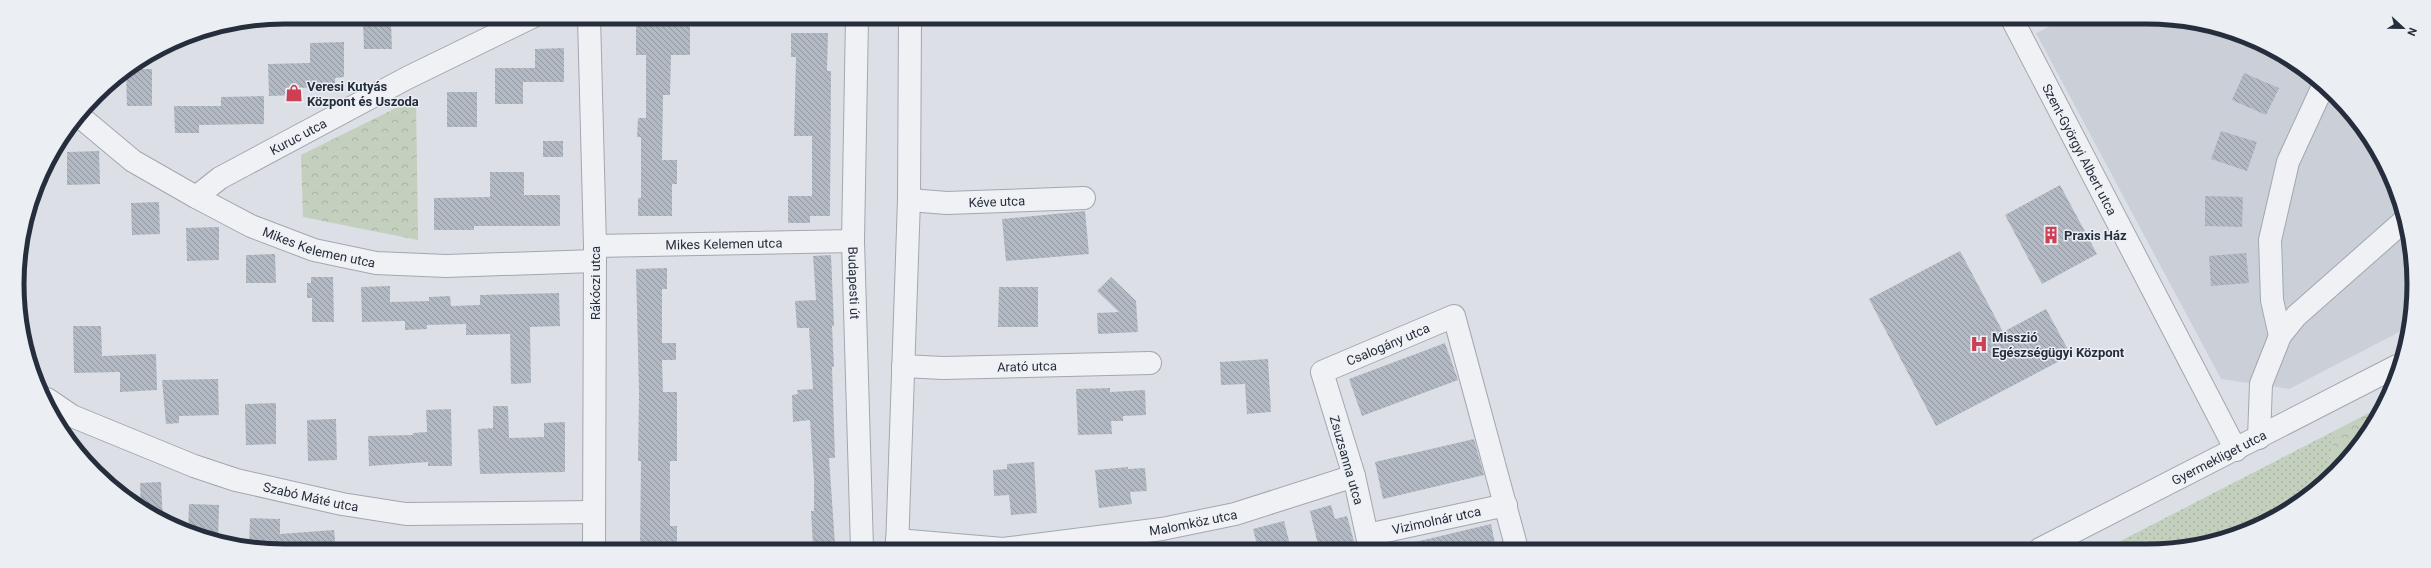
<svg xmlns="http://www.w3.org/2000/svg" width="2431" height="568" font-family="Roboto,sans-serif">
<style>
.built{fill:#cacfd8}
.grass{fill:url(#grass-dots)}
.forest{fill:url(#forest-crowns)}
.building{fill:url(#building-back-hatch)}
.lines{fill:none;stroke-linecap:round;stroke-linejoin:round}
.minor-casing{stroke:#a2a7b0;stroke-width:24}
.minor{stroke:#eff1f5;stroke-width:22}
.labels{text-anchor:middle;stroke-width:3;stroke-linejoin:round;paint-order:stroke}
.poi-label{font-size:13px;font-weight:bold;fill:#262e3d;stroke:#ebeff4;text-anchor:start}
.street-label{font-size:13px;fill:#262e3d;stroke:#ebeff4}
.rim{fill:none;stroke:#262e3d;stroke-width:5}
</style>
<defs>
<pattern id="grass-dots" width="8" height="8" patternUnits="userSpaceOnUse"><rect width="8" height="8" fill="#c2d0bd"/><path d="M2 2h.1M6 6h.1" fill="none" stroke="#a7b3a3" stroke-width="1.8" stroke-linecap="round"/></pattern>
<pattern id="forest-crowns" width="20" height="18" patternUnits="userSpaceOnUse"><rect width="20" height="18" fill="#c2d0bd"/><path d="M2 6a3 3 0 1 1 6 0M12 15a3 3 0 1 1 6 0" fill="none" stroke="#a7b3a3"/></pattern>
<pattern id="building-back-hatch" width="6" height="6" patternUnits="userSpaceOnUse"><rect width="6" height="6" fill="#b3b9c3"/><path d="M-1 5l2 2M0 0l6 6M5-1l2 2" fill="none" stroke="#9197a0"/></pattern>
</defs>
<rect width="100%" height="100%" fill="#dce0e6"/>
<path class="built" d="M2066 19H2182L2233 31 2281 53 2323 83 2359 122 2387 166 2405 215 2413 267 2412 319 2409 327 2289 389 2221 379 2036 33Z"/>
<path class="grass" d="M2336 430 2326 480 2265 524 2182 549H2105Z"/>
<g class="forest">
<path d="M416 98 418 240 303 217 301 155Z"/>
<path d="M2384 405 2336 473 2326 480 2336 430Z"/>
</g>
<g class="building">
<path d="M363 22H391L392 49H364Z"/>
<path d="M636 23H690V55H671L670 95H663L662 160H677V184H672V216H638V198H641V137H637L638 118H646V55H636Z"/>
<path d="M791 33H828L827 71H831L830 216H810V223H788V196H812V136H794L796 57H791Z"/>
<path d="M344 42V77L335 78V87L295 88V95L269 96 268 64 310 63V43Z"/>
<path d="M564 48V82H523V104H495V68H535V49Z"/>
<path d="M130 69H152V106H127L126 72Z"/>
<path d="M2244 73 2279 88 2266 115 2232 100Z"/>
<rect x="447" y="92" width="30" height="35"/>
<path d="M264 96V124L199 125V133H175L174 106H221V97Z"/>
<path d="M2221 131 2257 142 2247 171 2211 159Z"/>
<rect x="543" y="141" width="20" height="16"/>
<path d="M99 151 100 184 67 185V152Z"/>
<path d="M490 172H524V195H560V226H474V230H434V198L490 197Z"/>
<path d="M2060 185 2097 254 2042 284 2005 215Z"/>
<path d="M2205 196 2243 197 2242 227 2205 226Z"/>
<path d="M159 202 160 234 132 235 131 203Z"/>
<path d="M1085 211 1089 254 1006 261 1002 219Z"/>
<path d="M219 227V260L187 261 186 228Z"/>
<path d="M1960 251 2003 332 2046 309 2071 355 1936 426 1869 299Z"/>
<path d="M2246 253 2249 283 2211 286 2209 256Z"/>
<path d="M275 254 276 283H246V255Z"/>
<path d="M831 255 834 326H832L834 367H832L835 458H829L835 544 813 546 811 511H814V479L810 420 793 422 792 395 798 394 797 390 813 389 809 328H797L795 301 816 300 813 256Z"/>
<path d="M667 268V289H662V343H676V360H662L663 392H677V461H670V526H677V547H640L641 461H638L639 392 636 269Z"/>
<path d="M311 277H333L334 322H312V298H307V283H311Z"/>
<path d="M1111 277 1136 301 1138 332 1098 334 1097 313 1119 312 1097 291Z"/>
<path d="M390 286V302L429 301V297L450 296 451 306 480 305V295L559 293 560 326 530 327 531 383 511 384 510 334 466 335V324L427 325V329L405 330V321L362 322 361 287Z"/>
<path d="M999 287H1038V327H998Z"/>
<path d="M73 326H101L102 356 156 354 157 390 120 392V372L74 373Z"/>
<path d="M1445 343 1458 380 1362 416 1349 379Z"/>
<path d="M1268 359 1271 412 1247 414 1245 384 1221 385 1220 362Z"/>
<path d="M218 379 219 415 179 416V423L166 424 162 380Z"/>
<path d="M1110 388V392L1145 390 1146 415 1123 416V421H1111L1112 434 1078 435 1076 389Z"/>
<path d="M276 403V444L246 445 245 404Z"/>
<path d="M493 406H508L509 438 544 437V423L565 422V472L480 474 478 429 493 428Z"/>
<path d="M451 409 452 466H428V462L369 466 368 436 413 435V433L427 432 426 410Z"/>
<path d="M336 419 337 460 308 461 307 420Z"/>
<path d="M1474 439 1484 475 1383 499 1375 462Z"/>
<path d="M1034 462 1037 513 1011 515 1009 495 994 496 993 470 1007 469V464Z"/>
<path d="M1128 467V469L1145 468 1147 491 1130 492 1132 504 1099 508 1095 470Z"/>
<path d="M161 482 163 521 141 508 140 483Z"/>
<path d="M189 504 219 505 218 541 188 532Z"/>
<path d="M1331 505 1335 519 1347 516 1355 545 1339 549H1319L1310 511Z"/>
<path d="M250 518 280 519V534L334 530 336 549H249Z"/>
<path d="M1284 521 1291 549H1258L1253 529Z"/>
<path d="M1491 524 1496 549H1412L1411 543Z"/>
</g>
<g class="lines">
<g class="minor-casing">
<g id="minor">
<path d="M589 17 595 246 594 549"/>
<path id="s1" d="M857 18 853 241 862 549"/>
<path id="s2" d="M2012 19 2236 450"/>
<path id="s3" d="M78 115 133 161 196 197 251 226 314 250 376 263 446 266 595 261"/>
<path id="s4" d="M196 197 220 178 407 78 532 17"/>
<path id="s5" d="M909 200 947 203 1084 198"/>
<path id="s6" d="M595 246 853 241"/>
<path d="M2280 336 2272 300 2270 240 2288 162 2324 84"/>
<path id="s7" d="M903 366 943 368 1150 363"/>
<path id="s8" d="M47 399 72 416 194 466 236 480 342 504 406 514 593 512"/>
<path d="M2259 438 2261 384 2280 336 2296 316 2406 219"/>
<path id="s9" d="M1367 535 1506 505"/>
<path d="M897 540 1003 549"/>
<path d="M897 549 909 200 910 18"/>
<path id="s10" d="M1003 549 1162 529 1235 514 1354 476"/>
<path id="s11" d="M1370 549 1354 476 1322 372 1454 316 1517 549"/>
<path id="s12" d="M2040 549 2397 366"/>
</g>
</g>
<use href="#minor" class="minor"/>
</g>
<defs>
<g id="shop-bare" transform="scale(1.38)"><path d="M-5-2.5h2.3a2.7 3.5 0 0 1 5.4 0H5L5.5 6h-11ZM-1.5-2.5h3a1.5 2.3 0 0 0-3 0Z" fill="#cd3f54" stroke="#ebeff4" stroke-width="2.5" paint-order="stroke"/></g>
<g id="building-bare" transform="scale(1.38)"><path d="M-4-6H4V6H1V3H-1V6H-4ZM-2.5-4.3h1.7v1.8h-1.7ZM.8-4.3h1.7v1.8H.8ZM-2.5-1h1.7V.8h-1.7ZM.8-1h1.7V.8H.8Z" fill="#cd3f54" stroke="#ebeff4" stroke-width="2.5" paint-order="stroke"/></g>
<g id="hospital-bare" transform="scale(1.38)"><path d="M-5-5h3v3.5h4V-5h3V5h-3V1.5h-4V5h-3Z" fill="#cd3f54" stroke="#ebeff4" stroke-width="2.5" paint-order="stroke"/></g>
</defs>
<g fill-rule="evenodd">
<use href="#shop-bare" x="294" y="93"/>
<use href="#building-bare" x="2051" y="235"/>
<use href="#hospital-bare" x="1979" y="344"/>
</g>
<g class="labels">
<g class="poi-label">
<text x="307" y="91">Veresi Kutyás<tspan x="307" dy="15">Központ és Uszoda</tspan></text>
<text x="2064" y="240">Praxis Ház</text>
<text x="1992" y="342">Misszió<tspan x="1992" dy="15">Egészségügyi Központ</tspan></text>
</g>
<g class="street-label">
<text dy="5" stroke="none"><textPath href="#s4" startOffset="119">Kuruc utca</textPath></text>
<text dy="5" stroke="none"><textPath href="#s2" startOffset="147">Szent-Györgyi Albert utca</textPath></text>
<text dy="5" stroke="none"><textPath href="#s5" startOffset="88">Kéve utca</textPath></text>
<text dy="5" stroke="none"><textPath href="#s6" startOffset="129">Mikes Kelemen utca</textPath></text>
<text dy="5" stroke="none"><textPath href="#s3" startOffset="278">Mikes Kelemen utca</textPath></text>
<text transform="translate(595 283) rotate(-90)" y="5">Rákóczi utca</text>
<text dy="5" stroke="none"><textPath href="#s1" startOffset="265">Budapesti út</textPath></text>
<text dy="5" stroke="none"><textPath href="#s11" startOffset="255">Csalogány utca</textPath></text>
<text dy="5" stroke="none"><textPath href="#s7" startOffset="124">Arató utca</textPath></text>
<text dy="5" stroke="none"><textPath href="#s12" startOffset="201">Gyermekliget utca</textPath></text>
<text transform="translate(1347 460) rotate(74)" y="5">Zsuzsanna utca</text>
<text dy="5" stroke="none"><textPath href="#s8" startOffset="283">Szabó Máté utca</textPath></text>
<text dy="5" stroke="none"><textPath href="#s9" startOffset="71">Vizimolnár utca</textPath></text>
<text dy="5" stroke="none"><textPath href="#s10" startOffset="192">Malomköz utca</textPath></text>
</g>
</g>
<path d="M0 0H2431V568H0ZM284 24H2147A260 260 0 0 1 2407 284V284A260 260 0 0 1 2147 544H284A260 260 0 0 1 24 284V284A260 260 0 0 1 284 24Z" fill="#ebeff4" fill-rule="evenodd"/>
<path class="rim" d="M284 24H2147A260 260 0 0 1 2407 284V284A260 260 0 0 1 2147 544H284A260 260 0 0 1 24 284V284A260 260 0 0 1 284 24Z"/>
<g transform="translate(2403 28) rotate(112)" stroke="#ebeff4" stroke-width="3" paint-order="stroke">
<path d="M0-3L7 15L0 10L-7 15Z" fill="#262e3d"/>
<text y="-6" font-size="11" font-weight="bold" text-anchor="middle" fill="#262e3d">N</text>
</g>
</svg>
